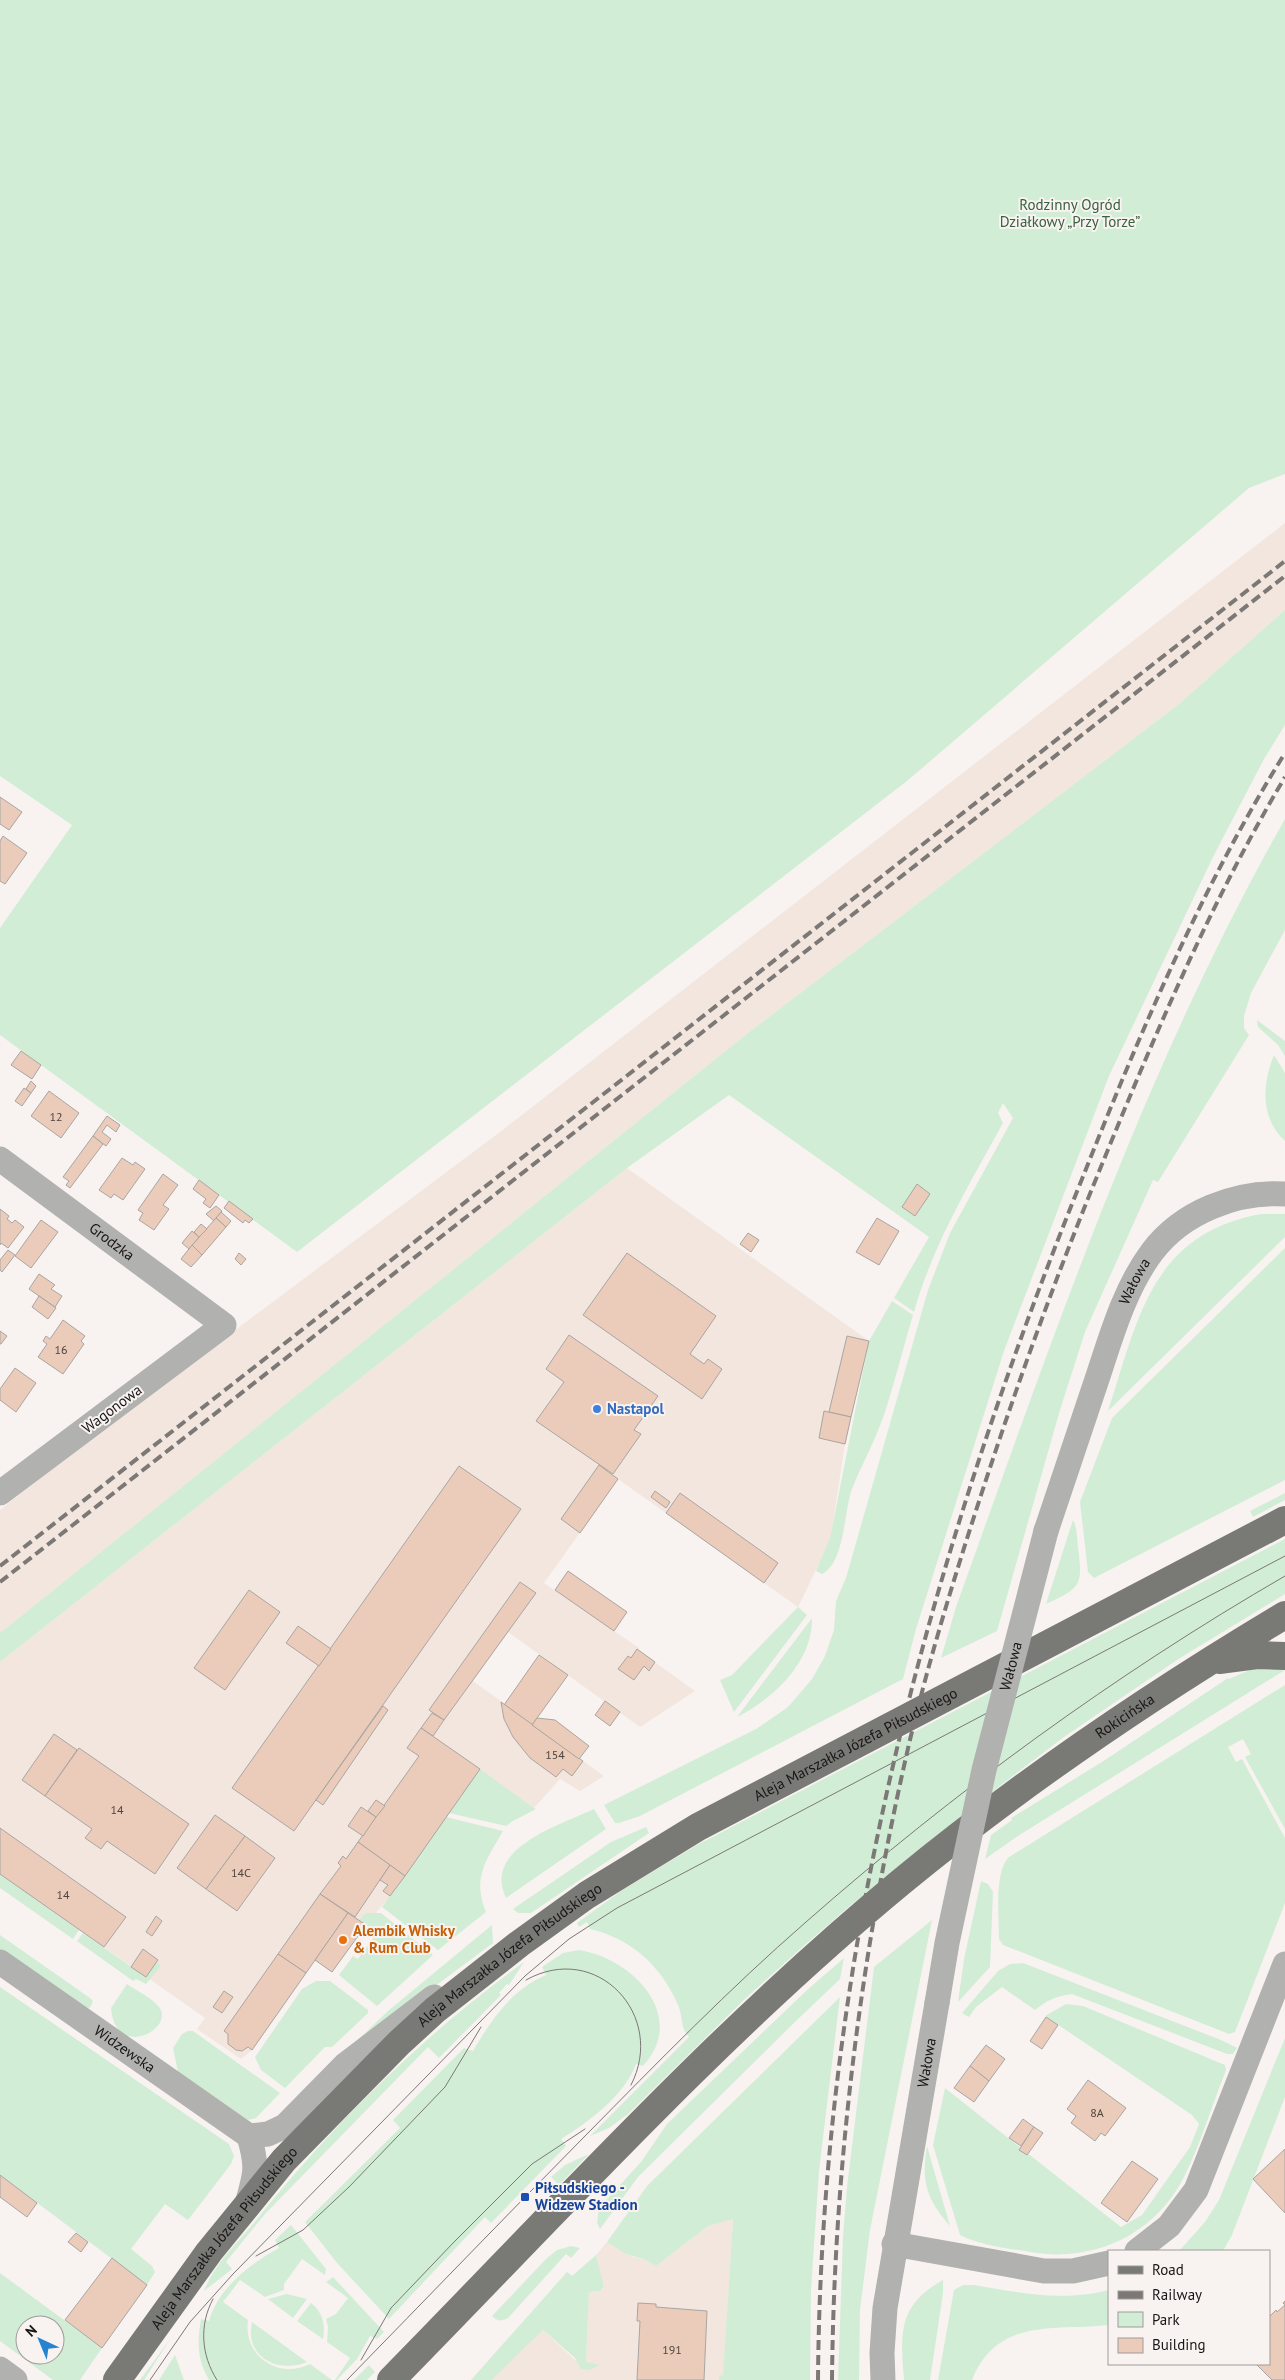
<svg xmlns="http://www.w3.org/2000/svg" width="1285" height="2380" font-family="'PT Sans',sans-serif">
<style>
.built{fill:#f2e6df}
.green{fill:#d2edd6;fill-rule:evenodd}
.building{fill:#ebccba;stroke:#a9a5a2}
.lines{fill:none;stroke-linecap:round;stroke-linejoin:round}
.minor{stroke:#b1b1af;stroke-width:25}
.major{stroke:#797976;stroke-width:28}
.tram{stroke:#7b7876;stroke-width:1}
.rail{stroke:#7b7876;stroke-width:4;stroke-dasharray:10 5;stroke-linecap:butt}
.minor-bridge{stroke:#b1b1af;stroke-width:25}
.shop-dot{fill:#3f7fe0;stroke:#f8f3f0;stroke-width:2}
.food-dot{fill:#e8710a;stroke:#f8f3f0;stroke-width:2}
.transit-dot{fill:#1a4fb4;stroke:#f8f3f0;stroke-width:2}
.labels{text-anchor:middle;stroke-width:4;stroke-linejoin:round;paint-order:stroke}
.number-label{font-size:12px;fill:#4d443e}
.park-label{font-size:15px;fill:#36613f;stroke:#f8f3f0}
.street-label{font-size:15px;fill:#181615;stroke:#f8f3f0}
.shop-label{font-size:15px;font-weight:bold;fill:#366cbe;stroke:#f8f3f0;text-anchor:start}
.food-label{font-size:15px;font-weight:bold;fill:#c56008;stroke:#f8f3f0;text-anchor:start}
.transit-label{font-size:15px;font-weight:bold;fill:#164399;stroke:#f8f3f0;text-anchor:start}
</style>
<rect width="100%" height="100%" fill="#f8f3f0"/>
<g class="built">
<path d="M1285 523V610L1179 704 748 1033 0 1633V1510L91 1438 496 1135Z"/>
<path d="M627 1168 869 1341 845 1444 830 1541 798 1607 618 1479 544 1583 639 1648 638 1650 695 1691 640 1727 508 1632 473 1681 604 1776 580 1791 560 1779 534 1808 480 1770 390 1896 366 1925 332 1972 315 1960 252 2050 241 2059 197 2029 205 2018 0 1874V1662Z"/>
<path d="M733 2218 723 2380H492L543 2330 575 2360 586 2362 589 2292 600 2291 604 2288 596 2255 607 2242 633 2257 646 2260 656 2266 708 2226Z"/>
</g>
<g class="green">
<path d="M0 0H1285V474L1249 488 907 781 297 1252 0 1035V928L72 825 0 776Z"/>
<path d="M1285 610V725L1264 759 1213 857 1109 1076 1004 1351 916 1629 903 1679 640 1816 619 1823H615L604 1805 756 1729 788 1707 812 1679 825 1656 834 1630 836 1601 846 1578 928 1290 950 1233 1013 1118 1003 1103 998 1113 1003 1123C969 1185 933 1244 914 1312L894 1298 929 1237 729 1095 627 1168 0 1662V1633L748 1033 1179 704Z"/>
<path d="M1285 819V930L1251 993 1244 1016V1028L1249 1035 1158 1182 1153 1180 1085 1332 1060 1410 997 1631 941 1658 956 1607C1052 1340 1144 1067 1285 819Z"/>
<path d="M1257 1020 1285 1041V1056L1278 1045 1258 1027Z"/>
<path d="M1274 1055 1285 1073V1141C1260 1118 1262 1084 1274 1055Z"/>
<path d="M1261 1214H1285V1237L1108 1411C1138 1319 1151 1234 1261 1214Z"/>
<path d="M1285 1248V1480L1094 1578 1088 1572 1080 1502 1112 1418Z"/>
<path d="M892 1301 913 1315C903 1348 895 1382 884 1415 875 1441 862 1464 852 1489 844 1510 845 1563 822 1574L816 1571 830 1538 869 1341Z"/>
<path d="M1285 1493V1500L1253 1517 1250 1511Z"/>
<path d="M1073 1520C1077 1526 1077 1539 1078 1547 1083 1586 1081 1588 1046 1604Z"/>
<path d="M1285 1539V1594L1180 1658 1064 1737 1005 1782 852 1904 807 1943 747 1997 628 2114 609 2128 590 2136 689 2037C680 2028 683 2016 678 2005 661 1966 632 1939 590 1929L587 1922 579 1927 577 1923 621 1891 697 1845Z"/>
<path d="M798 1607 807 1615 734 1712 720 1680 732 1675Z"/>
<path d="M812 1618C813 1662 773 1699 737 1717Z"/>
<path d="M1285 1667V1670L1021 1834 985 1859 991 1835 1012 1820 1011 1818 1102 1762 1228 1678 1229 1679 1252 1669Z"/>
<path d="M1285 1685V1829L1245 1757 1251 1754 1243 1739 1228 1747 1236 1762 1242 1759 1285 1838V1903L1235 2032 1229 2034 1003 1945 999 1939C999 1919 994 1871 1009 1857Z"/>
<path d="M480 1769 534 1808 536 1809 513 1821 506 1826 449 1813Z"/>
<path d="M594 1809 606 1829 506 1898C482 1848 560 1825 594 1809Z"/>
<path d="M446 1817 503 1831C486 1861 472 1877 486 1912L438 1950 382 1907Z"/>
<path d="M646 1827 649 1833 531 1913H518L513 1909 611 1842Z"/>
<path d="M0 1874 79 1930 73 1939 0 1888Z"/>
<path d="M981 1881 988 1884 993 1892 990 1967 958 2002 964 1959Z"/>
<path d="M366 1913H381L433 1955 377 2006 339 1975 353 1956 358 1959 377 1933 359 1920Z"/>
<path d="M932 1920 870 2230 860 2310 859 2380H838L843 2236 847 2187 874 1967Z"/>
<path d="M492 1925 493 1943 341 2056 388 2011Z"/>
<path d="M83 1933 146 1977 156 1962 161 1966 146 1984 136 1979 133 1981 77 1941Z"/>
<path d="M0 1935 90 1998 93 2001 91 2006 87 2010 0 1950Z"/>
<path d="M579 1950C632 1958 689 2016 643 2066L636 2064C624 2096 590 2121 561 2139L566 2146 491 2223 485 2217 389 2319 337 2263 305 2222 400 2128 393 2120 464 2048 473 2051C491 2020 512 1989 546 1975L542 1967 563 1953Z"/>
<path d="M844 1958 840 1979 798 2019 638 2177 600 2229 597 2223 599 2208 641 2162 667 2124 807 1990Z"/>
<path d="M524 1962 509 1985 507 1984 499 1993 501 1995 439 2058 428 2047 265 2214 226 2262 232 2269 204 2291C213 2266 236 2244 253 2224 332 2125 422 2036 524 1962Z"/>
<path d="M1023 1963 1221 2040 1237 2048 1233 2054H1227L1072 1994C1057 1996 1047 2000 1035 2010L1002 1987 976 2007 969 2017 962 2013 998 1971 1010 1964Z"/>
<path d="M316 1981H330L368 2010V2013L332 2047H325L285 2088 261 2070 255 2057 302 1989Z"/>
<path d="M127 1984C137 1991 152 1998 159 2007 176 2029 115 2061 111 2008Z"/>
<path d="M0 1987 229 2144 234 2156 231 2164 188 2220 165 2204 131 2249 152 2266 155 2272 147 2285 0 2175Z"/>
<path d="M840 1997 819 2171 811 2290 810 2380H719V2376L723 2375 733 2219 708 2226 656 2266 646 2260 626 2254 607 2242 647 2186Z"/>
<path d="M1066 2004 1083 2006 1225 2065 1226 2070C1212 2105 1200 2146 1183 2179 1153 2236 1092 2263 1030 2252 1006 2248 982 2246 960 2235L933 2145 945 2088 1121 2227 1142 2215 1190 2147 1199 2124 1192 2115 1045 2016Z"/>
<path d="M188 2031H193L280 2093 256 2118 248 2120 178 2072 173 2048 182 2034Z"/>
<path d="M1285 2038V2097L1232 2235 1223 2251H1179L1205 2222 1219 2200Z"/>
<path d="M927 2146 950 2226C926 2199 921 2181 927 2146Z"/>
<path d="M589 2154 559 2185 551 2177 565 2165Z"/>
<path d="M291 2225 326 2269 325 2275 302 2259 284 2284V2290L265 2297 240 2280 223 2302 248 2320C243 2356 278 2380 310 2364L332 2380H209C197 2359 197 2343 201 2319L209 2321C218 2288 250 2264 279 2248L275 2240Z"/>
<path d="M571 2246 580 2248 571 2258 566 2254 508 2318C501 2322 497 2321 492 2316L547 2258 557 2250Z"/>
<path d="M596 2255 604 2287 600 2291 589 2292 586 2362 600 2365 589 2370 581 2369 575 2358 543 2330 492 2380H471L567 2272 572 2276Z"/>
<path d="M0 2273 102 2348 80 2380H53L0 2341ZM25 2325H55V2355H25Z"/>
<path d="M333 2277 384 2332 377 2339 370 2336 357 2359 337 2380H335L350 2358 327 2342 328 2327 326 2319 336 2314 348 2298 326 2282Z"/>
<path d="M943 2280V2293L930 2380H904C900 2333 898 2305 943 2280Z"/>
<path d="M963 2285H974C1021 2293 1061 2302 1109 2290V2325C1054 2331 997 2317 972 2380H938L954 2290Z"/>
<path d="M287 2294 307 2299 293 2318 268 2299Z"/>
<path d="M311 2303C322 2311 326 2325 323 2339L297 2321Z"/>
<path d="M252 2322 307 2362C278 2374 244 2357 252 2322Z"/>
<path d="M171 2338 144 2380H140Z"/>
<path d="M175 2355 184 2380H159Z"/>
<path d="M369 2365 375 2372 367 2380H354Z"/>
</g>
<g class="building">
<path d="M0 797 22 812 9 830 0 824Z"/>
<path d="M3 836 27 853 5 884 0 881V841Z"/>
<path d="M21 1051 41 1065 32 1079 11 1065Z"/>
<path d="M31 1081 36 1086 31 1093 26 1089Z"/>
<path d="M24 1088 31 1093 22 1106 15 1101Z"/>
<path d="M49 1091 79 1113 61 1138 31 1116Z"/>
<path d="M107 1116 120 1125 116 1132 107 1125 102 1132 111 1139 106 1146 93 1136Z"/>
<path d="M93 1136 103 1144 70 1188 66 1185 69 1181 63 1177Z"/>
<path d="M122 1158 133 1165 135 1162 145 1169 123 1200 114 1194 111 1198 99 1190Z"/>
<path d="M163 1174 178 1185 163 1205 169 1209 154 1230 139 1220 143 1213 138 1210Z"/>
<path d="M199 1180 219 1195 210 1208 203 1203 206 1199 193 1189Z"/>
<path d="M917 1184 930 1194 915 1216 902 1207Z"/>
<path d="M229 1201 253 1219 249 1223 245 1220 243 1223 224 1208Z"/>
<path d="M216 1206 222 1211 214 1221 206 1214Z"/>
<path d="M0 1209 9 1216 7 1219 12 1223 15 1220 24 1227 8 1248 1 1243 0 1245Z"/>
<path d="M221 1212 231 1221 226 1227 216 1218Z"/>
<path d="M216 1218 226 1227 202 1255 192 1245Z"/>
<path d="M877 1218 899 1231 879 1265 856 1252Z"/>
<path d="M41 1220 58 1232 31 1268 15 1256Z"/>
<path d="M201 1224 207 1229 199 1237 194 1232Z"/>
<path d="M192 1231 199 1237 189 1249 182 1243Z"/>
<path d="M748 1233 759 1240 751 1252 740 1244Z"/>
<path d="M192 1245 202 1255 191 1267 181 1259Z"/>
<path d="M8 1250 15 1255 2 1272 0 1270V1260Z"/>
<path d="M239 1253 246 1259 241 1265 235 1259Z"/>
<path d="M627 1253 716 1316 690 1354 704 1364 708 1359 722 1369 702 1399 583 1315Z"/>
<path d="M39 1274 55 1285 51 1289 62 1296 55 1307 29 1289Z"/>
<path d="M39 1296 56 1308 48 1319 32 1307Z"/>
<path d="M63 1320 85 1336 81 1341 84 1344 63 1374 38 1357 47 1344 43 1341 46 1336 50 1339Z"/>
<path d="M0 1331 7 1336 1 1344H0Z"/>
<path d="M569 1335 658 1396 634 1430 641 1434 613 1474 536 1421 564 1382 546 1369Z"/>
<path d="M847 1336 869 1341 851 1417 829 1412Z"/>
<path d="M15 1368 36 1383 16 1412 0 1400V1389Z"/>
<path d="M824 1411 851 1417 845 1444 819 1438Z"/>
<path d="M599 1465 618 1479 580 1533 561 1519Z"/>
<path d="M459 1466 521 1509 294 1831 232 1788Z"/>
<path d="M655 1491 670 1502 666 1508 651 1497Z"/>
<path d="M680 1493 778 1563 764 1583 666 1513Z"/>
<path d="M568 1571 627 1612 614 1631 555 1590Z"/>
<path d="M520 1582 536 1593 444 1720 429 1710Z"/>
<path d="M249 1590 280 1612 225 1690 194 1668Z"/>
<path d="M298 1626 331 1649 319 1666 286 1643Z"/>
<path d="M637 1649 655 1662 649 1671 644 1666 634 1680 618 1669 628 1656 631 1658Z"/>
<path d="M539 1655 568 1675 532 1725 504 1705Z"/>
<path d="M605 1701 620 1712 610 1726 595 1715Z"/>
<path d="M501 1702 583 1761 572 1776 563 1769 556 1777 530 1758 513 1737 504 1719Z"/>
<path d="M383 1706 388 1710 323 1805 316 1800Z"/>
<path d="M432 1713 444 1720 433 1736 421 1728Z"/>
<path d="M537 1718 555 1720 589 1746 579 1759 532 1725Z"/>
<path d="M421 1728 480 1769 405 1876 358 1842 419 1756 407 1748Z"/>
<path d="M54 1734 77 1750 45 1796 22 1780Z"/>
<path d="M79 1748 189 1824 155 1874 107 1841 101 1849 85 1838 92 1829 45 1796Z"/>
<path d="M376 1800 385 1806 376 1817 368 1811Z"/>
<path d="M361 1807 376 1817 363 1836 348 1826Z"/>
<path d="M215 1815 245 1836 206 1889 177 1868Z"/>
<path d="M0 1828 126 1917 104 1947 0 1874Z"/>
<path d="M245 1836 275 1858 237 1911 206 1889Z"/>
<path d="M358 1842 390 1865 355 1917 320 1894 341 1866 338 1863 343 1856 346 1859Z"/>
<path d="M390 1865 405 1876 390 1896 383 1891 388 1885 380 1880Z"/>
<path d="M320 1894 348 1913 306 1973 278 1954Z"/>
<path d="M348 1913 366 1925 332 1972 315 1960Z"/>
<path d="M156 1916 162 1921 152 1936 146 1932Z"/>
<path d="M143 1949 158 1960 146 1977 131 1967Z"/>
<path d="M278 1954 306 1973 252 2050 248 2047 242 2051 236 2050 228 2044V2034L224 2031Z"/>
<path d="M224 1991 233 1997 222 2013 213 2007Z"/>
<path d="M1046 2017 1058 2025 1042 2049 1030 2041Z"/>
<path d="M986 2045 1005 2059 989 2081 970 2066Z"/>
<path d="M970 2066 989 2081 974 2102 954 2088Z"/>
<path d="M1088 2080 1126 2108 1105 2136 1101 2133 1095 2141 1071 2123 1076 2116 1067 2109Z"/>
<path d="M1023 2119 1034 2127 1021 2146 1009 2138Z"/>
<path d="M1034 2127 1043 2133 1027 2155 1019 2150Z"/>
<path d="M1285 2149V2213L1253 2179Z"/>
<path d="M1132 2161 1158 2179 1127 2222 1101 2203Z"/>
<path d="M0 2175 37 2203 27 2217 0 2197Z"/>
<path d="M76 2233 88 2242 81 2252 68 2242Z"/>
<path d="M112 2258 147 2285 102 2348 65 2320Z"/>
<path d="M1285 2301V2380H1272L1256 2364H1269V2317L1276 2310 1277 2312 1285 2305 1283 2303Z"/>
<path d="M638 2303 656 2304V2307L707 2311 704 2380H637L640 2321H637Z"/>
</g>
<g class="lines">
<g class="minor">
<path id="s1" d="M0 1159 224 1325 0 1493"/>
<path id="s2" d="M1046 1531C1061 1485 1077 1438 1093 1391 1109 1345 1122 1292 1152 1252 1182 1212 1236 1191 1285 1194"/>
<path id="s3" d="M0 1962 249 2136C258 2167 256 2173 247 2204"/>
<path d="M249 2136 268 2134 285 2126 345 2065 434 1997"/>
<path d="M894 2244 1044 2271H1073L1109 2263"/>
<path d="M1137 2251 1169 2226 1196 2190 1285 1964"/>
<path d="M0 2369 15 2380"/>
<path id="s4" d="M883 2380 882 2353 885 2308 937 2003"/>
</g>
<g class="major">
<path d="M1219 1660 1257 1655 1285 1656"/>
<path id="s5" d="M117 2380 209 2252 284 2160 399 2043 435 2010 519 1944 587 1895 698 1827 1285 1520"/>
<path id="s6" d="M391 2380C557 2211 718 2033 901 1882 1021 1783 1151 1695 1285 1615"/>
</g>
<g class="tram">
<path d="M526 1980C597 1940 667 2016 631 2085"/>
<path d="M256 2256 303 2230 349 2187 445 2087 481 2027"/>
<path d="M213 2299C199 2325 201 2355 217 2380"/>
<path d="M361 2360 391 2308 454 2242 532 2164 585 2129"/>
<path d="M150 2380 190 2322 233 2274 525 1976 569 1939 617 1908 1285 1556"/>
<path d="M347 2380C427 2298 506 2216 586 2135 658 2062 729 1989 806 1922 954 1792 1114 1675 1285 1576"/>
</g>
<g class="rail">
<path d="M0 1566 1285 561"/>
<path d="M0 1582 1285 576"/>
<path d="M818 2380C821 1960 926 1566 1082 1179 1140 1033 1202 886 1285 753"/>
<path d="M832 2380C834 2166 861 1952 909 1744 929 1659 955 1575 982 1492 1017 1385 1055 1279 1098 1174 1153 1039 1210 903 1285 777"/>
</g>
<path class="minor-bridge" id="s7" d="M937 2003 947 1943 984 1770 1046 1531"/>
</g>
<circle class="shop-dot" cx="597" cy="1409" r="5"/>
<circle class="food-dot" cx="343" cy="1940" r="5"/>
<rect class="transit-dot" x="520" y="2192" width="10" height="10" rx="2.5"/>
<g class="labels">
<g class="number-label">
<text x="56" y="1121">12</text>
<text x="61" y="1354">16</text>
<text x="555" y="1759">154</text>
<text x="117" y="1814">14</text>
<text x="241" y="1877">14C</text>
<text x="63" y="1899">14</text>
<text x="1097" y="2117">8A</text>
<text x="672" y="2354">191</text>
</g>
<g class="park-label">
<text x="1070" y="210">Rodzinny Ogród<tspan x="1070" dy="17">Działkowy „Przy Torze”</tspan></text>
</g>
<g class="street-label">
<text dy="5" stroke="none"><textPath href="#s1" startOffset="139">Grodzka</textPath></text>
<text dy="5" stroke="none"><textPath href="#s2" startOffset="265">Wałowa</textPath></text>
<text transform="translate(112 1409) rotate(-37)" y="5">Wagonowa</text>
<text dy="5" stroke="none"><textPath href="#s7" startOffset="345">Wałowa</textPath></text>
<text dy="5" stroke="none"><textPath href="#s6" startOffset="992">Rokicińska</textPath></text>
<text dy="5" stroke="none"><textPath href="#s5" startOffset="988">Aleja Marszałka Józefa Piłsudskiego</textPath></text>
<text dy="5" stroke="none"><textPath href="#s5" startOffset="582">Aleja Marszałka Józefa Piłsudskiego</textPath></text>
<text dy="5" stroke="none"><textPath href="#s3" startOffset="152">Widzewska</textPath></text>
<text dy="5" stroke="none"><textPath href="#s4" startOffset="321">Wałowa</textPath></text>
<text dy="5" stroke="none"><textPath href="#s5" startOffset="178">Aleja Marszałka Józefa Piłsudskiego</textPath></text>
</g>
<g class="shop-label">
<text x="607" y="1414">Nastapol</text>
</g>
<g class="food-label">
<text x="353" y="1936">Alembik Whisky<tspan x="353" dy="17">&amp; Rum Club</tspan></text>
</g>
<g class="transit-label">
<text x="535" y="2193">Piłsudskiego -<tspan x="535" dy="17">Widzew Stadion</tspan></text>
</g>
</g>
<rect x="1108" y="2250" width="162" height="115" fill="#f8f3f0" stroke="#9e9b98"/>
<rect x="1118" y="2266" width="25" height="8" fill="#797976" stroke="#9e9b98"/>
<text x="1152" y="2275" font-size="15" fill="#181615">Road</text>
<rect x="1118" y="2291" width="25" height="8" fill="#7b7876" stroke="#9e9b98"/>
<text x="1152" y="2300" font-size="15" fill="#181615">Railway</text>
<rect x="1118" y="2312" width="25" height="15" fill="#d2edd6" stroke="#9e9b98"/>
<text x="1152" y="2325" font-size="15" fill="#181615">Park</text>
<rect x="1118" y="2338" width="25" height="15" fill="#ebccba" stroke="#9e9b98"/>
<text x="1152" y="2350" font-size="15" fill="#181615">Building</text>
<g transform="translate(40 2340) rotate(316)"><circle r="24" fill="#f8f3f0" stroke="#9e9b98"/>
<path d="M0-4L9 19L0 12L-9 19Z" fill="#2683cf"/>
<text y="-8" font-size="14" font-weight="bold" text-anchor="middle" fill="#181615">N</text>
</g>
</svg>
